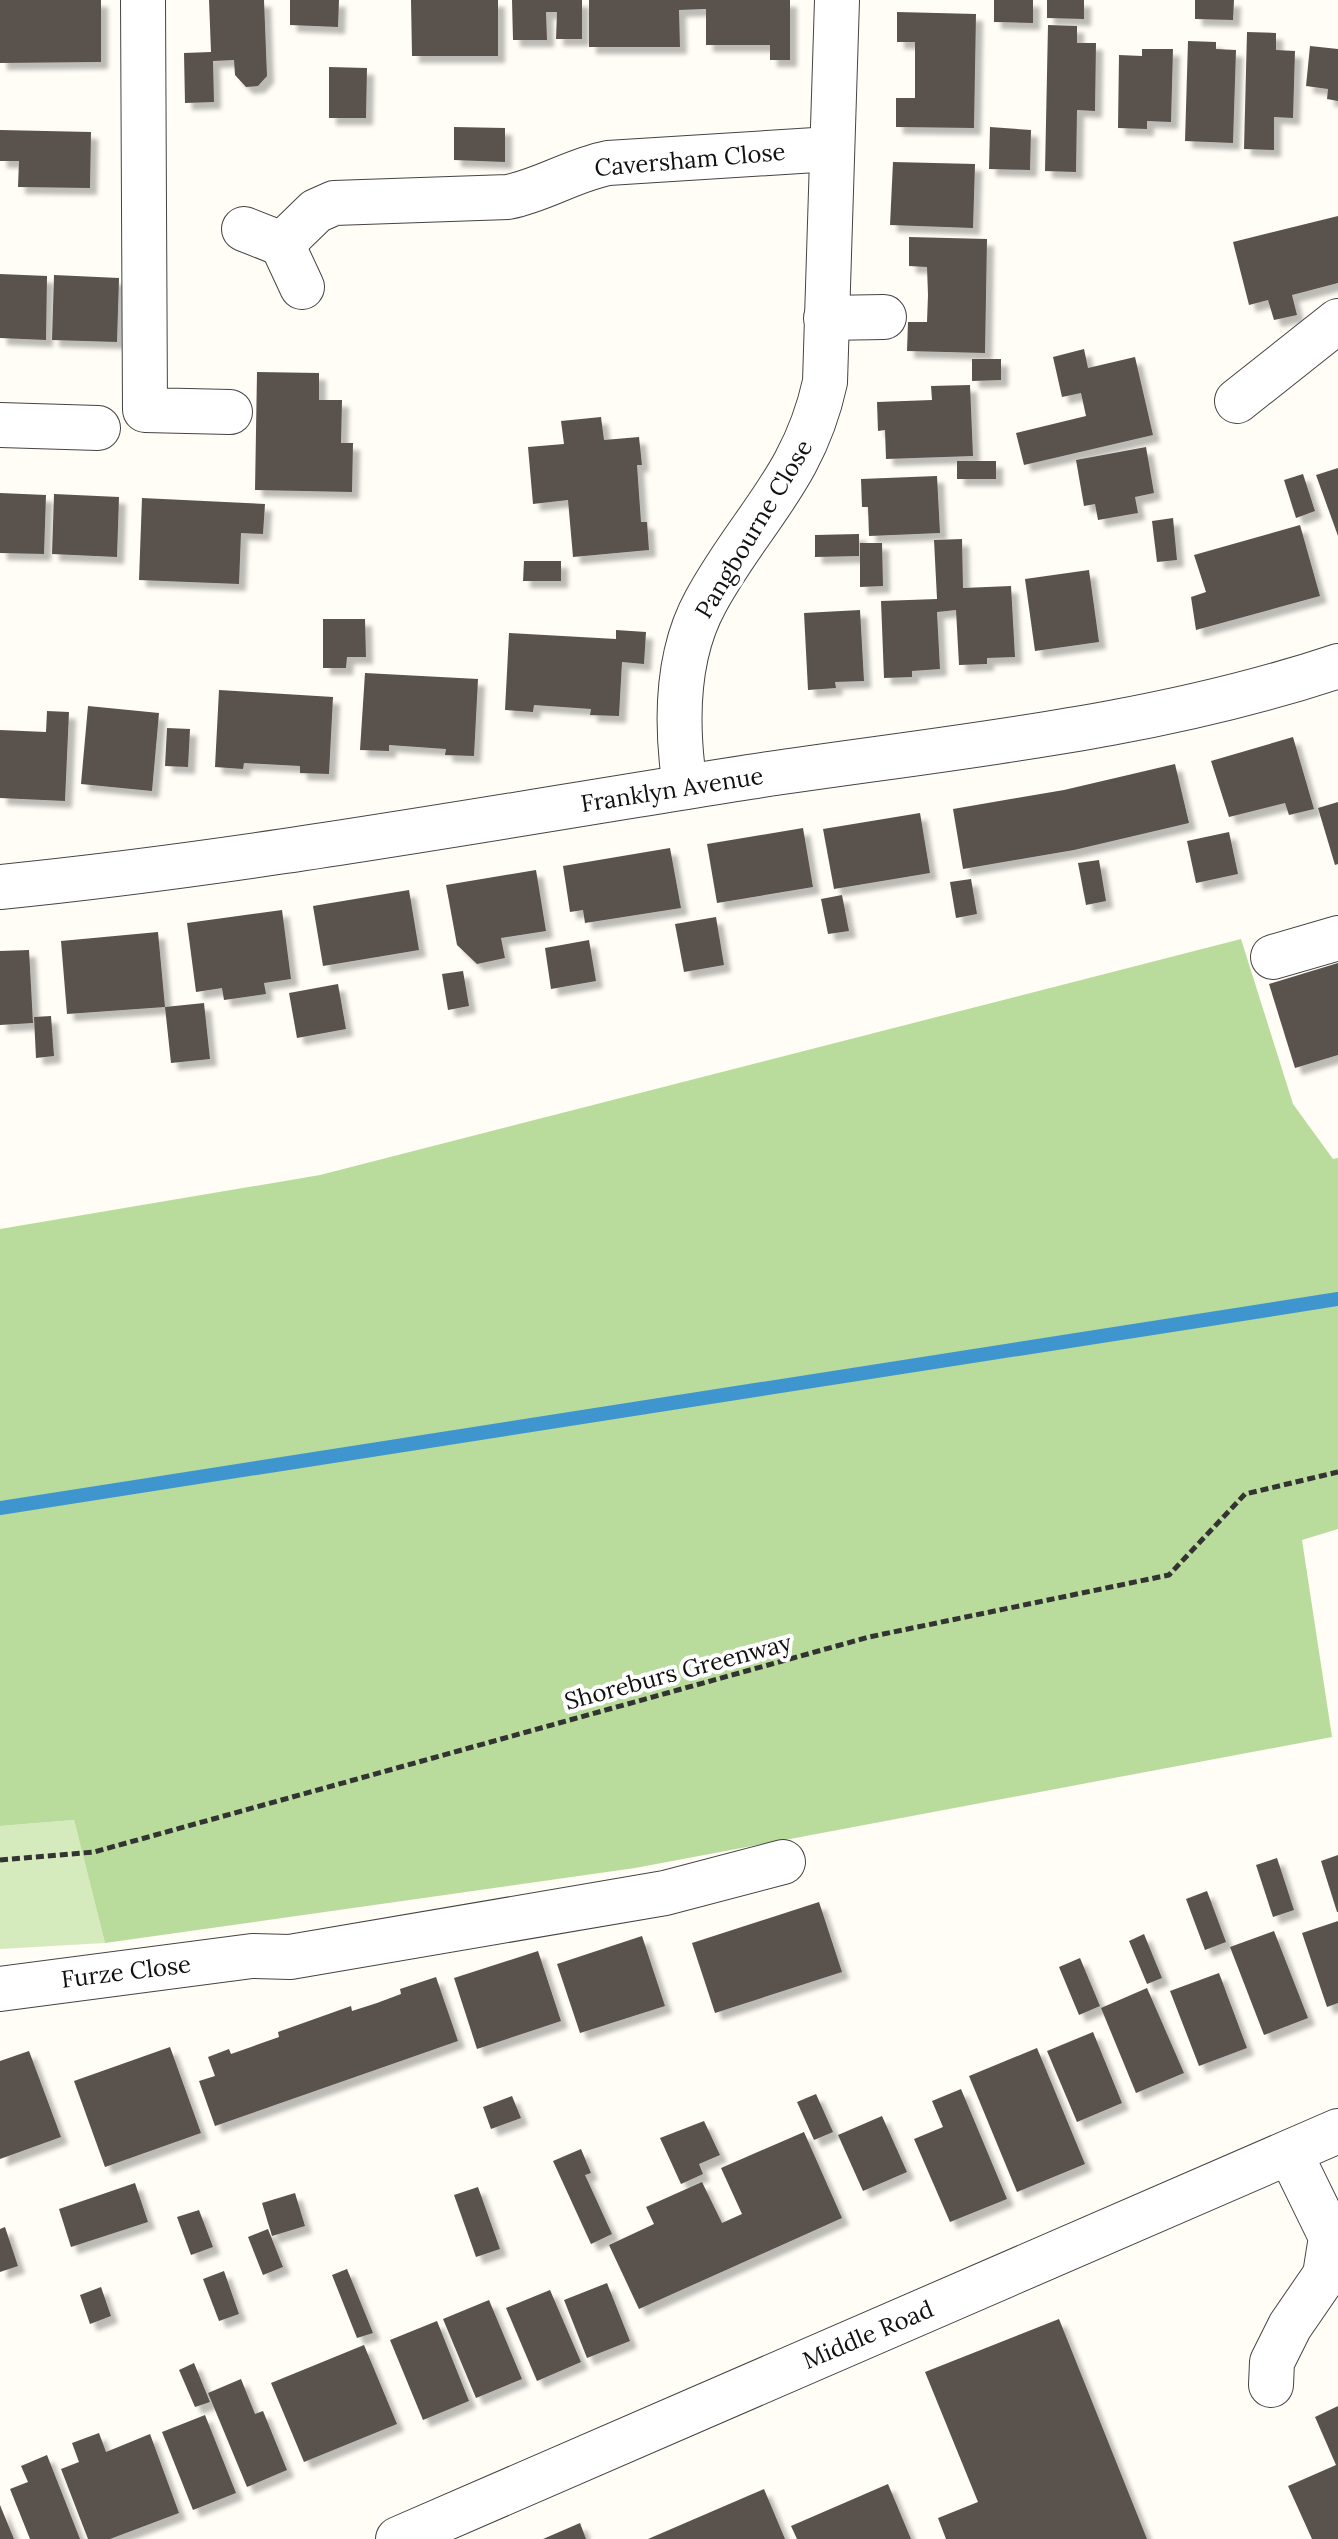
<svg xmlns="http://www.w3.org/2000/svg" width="1338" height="2539" font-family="Lora,serif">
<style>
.green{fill:#d5ebbd}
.forest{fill:#b9dc9c}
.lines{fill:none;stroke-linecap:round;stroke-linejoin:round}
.stream{stroke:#3f96cf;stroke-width:14}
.building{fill:#5a524d;filter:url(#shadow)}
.minor-casing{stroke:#444;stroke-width:46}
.path{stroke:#333;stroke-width:5;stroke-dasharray:8 4;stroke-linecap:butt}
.minor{stroke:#fff;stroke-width:44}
.labels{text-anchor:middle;stroke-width:8;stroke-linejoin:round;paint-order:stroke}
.street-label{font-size:24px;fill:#111;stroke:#fff}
</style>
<defs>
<filter id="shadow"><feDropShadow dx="7" dy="7" stdDeviation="2" flood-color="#0004"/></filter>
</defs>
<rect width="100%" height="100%" fill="#fffdf5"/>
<path class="green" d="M74 1820 105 1943 0 1949V1826Z"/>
<path class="forest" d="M1241 939 1293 1104 1333 1159 1338 1158V1529L1302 1540 1332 1737 635 1868 105 1943 74 1820 0 1826V1229L320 1175Z"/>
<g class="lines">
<path class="stream" d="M0 1508 1338 1299"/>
</g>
<g class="building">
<path d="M0 0H101V62L0 63Z"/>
<path d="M209 0H264L267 76 258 86 246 87 235 75 234 60 213 61 214 102 185 103 184 53 211 52Z"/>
<path d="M290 0H339L338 27 290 25Z"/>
<path d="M411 0H498V56H412Z"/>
<path d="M512 0H582V39H556L557 12H546L547 40H513Z"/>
<path d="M589 0H790V60H770V45H706V9L679 10 680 47H589Z"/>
<path d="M994 0H1033V23L994 22Z"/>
<path d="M1047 0H1084V19L1047 18Z"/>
<path d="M1195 0H1234L1233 20 1195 19Z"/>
<path d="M897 12 976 14 974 128 896 127V98H915V42H897Z"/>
<path d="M1048 25 1077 26V43H1096L1095 111 1077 110 1076 172 1045 171Z"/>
<path d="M1247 32 1276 33V50L1295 51 1293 118 1274 117V150L1244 149Z"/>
<path d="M1188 41 1216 42V49L1236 50 1233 143 1185 141Z"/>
<path d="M1310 46 1338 49V101L1327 99 1328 89 1306 86Z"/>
<path d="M1142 49H1173L1171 122 1147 121V129L1118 128 1119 55 1142 56Z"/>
<path d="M329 67 367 68 366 118H329Z"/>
<path d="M454 127 505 128V162L454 160Z"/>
<path d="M990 127 1031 130 1030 170 989 169Z"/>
<path d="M0 130 91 132 90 188 18 187 19 161H0Z"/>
<path d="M893 162 975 164 973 228 890 225Z"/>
<path d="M1338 216V283L1292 295 1297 315 1274 320 1268 300 1249 305 1233 242Z"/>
<path d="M909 237 987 239 985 353 907 351 908 322H927L928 295 927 267 909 266Z"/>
<path d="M0 274 47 276 46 340 0 338Z"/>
<path d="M54 275 119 278 117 342 52 340Z"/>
<path d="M1084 349 1088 368 1135 357 1153 435 1024 465 1016 433 1086 416 1081 393 1062 397 1053 357Z"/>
<path d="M972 359H1001V380L972 381Z"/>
<path d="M257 372 319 373V400H342L341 443H353L352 492 255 490Z"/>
<path d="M970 385 973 456 886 459 885 430 878 431 877 402 932 400 931 386Z"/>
<path d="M601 417 604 440 639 437 642 465H637L641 522H647L649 550 573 557 568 500 533 504 528 447 564 444 561 421Z"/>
<path d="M1146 447 1154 493 1135 497 1138 513 1098 520 1095 504 1084 506 1076 460Z"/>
<rect x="957" y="461" width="39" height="18"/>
<path d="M1338 468V536L1316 475Z"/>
<path d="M1303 474 1315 511 1296 518 1284 480Z"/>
<path d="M937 476 940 533 869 536 868 507H862L861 479Z"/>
<path d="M0 493 46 495 44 554 0 553Z"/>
<path d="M54 494 119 497 117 557 52 554Z"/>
<path d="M142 498 265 504 263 534 241 533 239 584 139 580Z"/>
<path d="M1173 518 1177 560 1157 562 1152 521Z"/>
<path d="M1300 525 1320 596 1196 630 1191 597 1206 592 1194 555Z"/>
<path d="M859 534V556L815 557V535Z"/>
<path d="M962 539 963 588 1011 586 1015 657 987 658V664L959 665 956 610 937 612 940 669 912 671V677L884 678 881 601 937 599 934 540Z"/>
<path d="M860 543H882L883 586 860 587Z"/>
<path d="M524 561H561V581H523Z"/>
<path d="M1089 570 1099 642 1035 651 1025 579Z"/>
<path d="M860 610 864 681 835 682 836 688 808 690 804 613Z"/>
<path d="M323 619H365L366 657H347L346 668H323Z"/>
<path d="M616 630 646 632 644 664 622 662 619 716 590 715 591 709 534 705 533 712 505 710 509 633 616 639Z"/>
<path d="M365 673 478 679 474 756 445 755 446 749 389 745V751L360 750Z"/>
<path d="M219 690 333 697 329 774 300 773V766L244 763 243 769 215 767Z"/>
<path d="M88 706 159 713 152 791 81 784Z"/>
<path d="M47 711 69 712 65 801 0 798V730L46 732Z"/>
<path d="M167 728 190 729 188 767 165 766Z"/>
<path d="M1293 737 1314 809 1289 815 1285 803 1229 817 1211 761Z"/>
<path d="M1175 764 1189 823 1074 850 963 869 953 809 1064 790Z"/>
<path d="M1338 802V864L1335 865 1318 808Z"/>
<path d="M920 813 930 873 834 889 823 829Z"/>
<path d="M803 828 813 887 717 903 707 844Z"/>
<path d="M1229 832 1238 874 1196 883 1187 841Z"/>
<path d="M670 848 681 908 585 923 583 910 570 912 563 866Z"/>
<path d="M1099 860 1106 901 1086 905 1078 863Z"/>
<path d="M536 870 546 931 501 938 505 958 477 964 457 945 446 885Z"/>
<path d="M971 879 977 914 956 918 950 882Z"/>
<path d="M409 890 419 950 323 966 313 906Z"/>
<path d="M842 895 849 931 828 934 821 899Z"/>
<path d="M282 910 291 979 264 983 266 994 224 1000 222 988 196 992 187 923Z"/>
<path d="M716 917 724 965 684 972 675 924Z"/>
<path d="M158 932 165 1007 67 1014 61 941Z"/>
<path d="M589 940 596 981 551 989 545 948Z"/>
<path d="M29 950 33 1023 0 1025V951Z"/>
<path d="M1338 963V1055L1295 1068 1269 984Z"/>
<path d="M463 971 469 1006 448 1010 442 974Z"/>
<path d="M338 984 346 1029 297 1038 289 993Z"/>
<path d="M204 1003 210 1059 171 1063 165 1007Z"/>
<path d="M51 1016 54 1056 36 1058 34 1017Z"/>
<path d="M1338 1855V1912H1337L1321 1861Z"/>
<path d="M1277 1858 1294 1910 1273 1917 1256 1865Z"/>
<path d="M1207 1891 1226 1942 1205 1950 1186 1899Z"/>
<path d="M819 1902 842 1972 715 2013 692 1943Z"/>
<path d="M1338 1921V2003L1327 2007 1302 1933Z"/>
<path d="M1274 1931 1308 2018 1264 2035 1230 1947Z"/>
<path d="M1144 1934 1162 1978 1147 1984 1129 1941Z"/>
<path d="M642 1936 665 2006 580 2033 557 1964Z"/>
<path d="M538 1951 561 2021 477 2049 454 1978Z"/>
<path d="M1080 1958 1100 2006 1079 2015 1059 1967Z"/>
<path d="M1219 1973 1247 2048 1199 2066 1170 1991Z"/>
<path d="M436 1977 458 2041 215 2126 199 2081 215 2076 208 2057 229 2049 231 2054 279 2037 278 2032 351 2006 352 2011 377 2003 401 1994 400 1989Z"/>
<path d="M1147 1988 1184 2073 1136 2093 1101 2008Z"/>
<path d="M1093 2032 1122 2103 1077 2122 1047 2051Z"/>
<path d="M170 2047 201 2133 105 2167 74 2081Z"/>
<path d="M1037 2048 1085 2164 1017 2192 969 2076Z"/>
<path d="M29 2051 61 2137 0 2159V2061Z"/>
<path d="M961 2089 1007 2199 950 2222 914 2139 943 2127 932 2101Z"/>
<path d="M816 2094 833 2132 814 2140 797 2102Z"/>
<path d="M512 2096 521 2118 491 2129 483 2107Z"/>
<path d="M882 2116 907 2172 863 2191 838 2135Z"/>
<path d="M704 2121 720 2155 699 2164 703 2174 681 2184 660 2138Z"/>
<path d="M804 2132 842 2218 639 2309 609 2245 654 2224 646 2207 702 2182 722 2223 742 2214 721 2168Z"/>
<path d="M581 2149 591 2173 585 2175 612 2234 591 2244 553 2161Z"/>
<path d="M135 2183 148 2222 71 2247 59 2209Z"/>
<path d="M478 2187 500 2249 476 2257 454 2195Z"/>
<path d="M295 2193 305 2226 272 2236 262 2203Z"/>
<path d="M199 2210 213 2247 191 2255 177 2217Z"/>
<path d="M5 2227 18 2266 0 2272V2229Z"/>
<path d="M268 2229 283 2267 263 2275 248 2237Z"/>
<path d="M347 2269 373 2333 357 2338 332 2275Z"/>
<path d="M224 2271 239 2314 219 2321 203 2279Z"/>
<path d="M607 2283 630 2341 587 2358 564 2300Z"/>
<path d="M101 2287 111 2316 90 2324 80 2295Z"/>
<path d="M550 2290 581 2362 537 2381 506 2308Z"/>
<path d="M489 2300 522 2379 476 2398 443 2319Z"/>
<path d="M1059 2319 1147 2539H946L938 2518 978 2502 925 2372Z"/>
<path d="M437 2321 469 2401 423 2420 390 2340Z"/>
<path d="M364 2345 397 2424 304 2462 271 2383Z"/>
<path d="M194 2363 210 2402 195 2407 179 2370Z"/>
<path d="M241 2379 255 2414 263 2411 287 2470 247 2487 208 2393Z"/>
<path d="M1338 2406V2539H1312L1288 2486 1336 2465 1315 2417Z"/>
<path d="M205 2415 236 2493 193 2510 162 2432Z"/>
<path d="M99 2433 106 2452 150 2434 179 2513 110 2539H88L61 2469 79 2462 72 2443Z"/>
<path d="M47 2455 80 2539H30L10 2489 28 2482 21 2466Z"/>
<path d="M888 2484 911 2539H797L791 2526Z"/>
<path d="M764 2489 785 2539H648Z"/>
<path d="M0 2505 14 2539H0Z"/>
<path d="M580 2523 586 2539H543Z"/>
</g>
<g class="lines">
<g class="minor-casing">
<g id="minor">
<path d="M143 0 145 410 230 412"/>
<path d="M244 229 282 244 316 211 334 203 508 197C543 190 573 170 608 163L831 149"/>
<path d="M282 244 302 287"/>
<path d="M826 318 884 317"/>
<path d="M1237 401 1338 321"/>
<path d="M0 425 98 428"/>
<path d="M685 787C676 727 675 657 706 601 750 520 804 479 825 382L837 0"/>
<path d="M0 887C251 862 500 816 749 777 947 747 1147 730 1338 666"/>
<path d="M1273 957 1338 938"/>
<path d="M0 1989 252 1956 290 1957 665 1893 783 1862"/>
<path d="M1271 2385 1272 2362 1290 2326 1325 2275 1331 2237 1290 2153"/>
<path d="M398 2539 1338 2131"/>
</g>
</g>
<path class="path" d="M0 1860 94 1852 869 1637 1169 1575 1245 1494 1338 1472"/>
<use href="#minor" class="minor"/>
</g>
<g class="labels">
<g class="street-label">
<text transform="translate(690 160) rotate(-5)" y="8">Caversham Close</text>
<text transform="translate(754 529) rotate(-59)" y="8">Pangbourne Close</text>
<text transform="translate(672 790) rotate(-9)" y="8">Franklyn Avenue</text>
<text transform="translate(678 1672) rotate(-15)" y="8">Shoreburs Greenway</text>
<text transform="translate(126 1972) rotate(-7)" y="8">Furze Close</text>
<text transform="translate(868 2335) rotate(-23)" y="8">Middle Road</text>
</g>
</g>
</svg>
